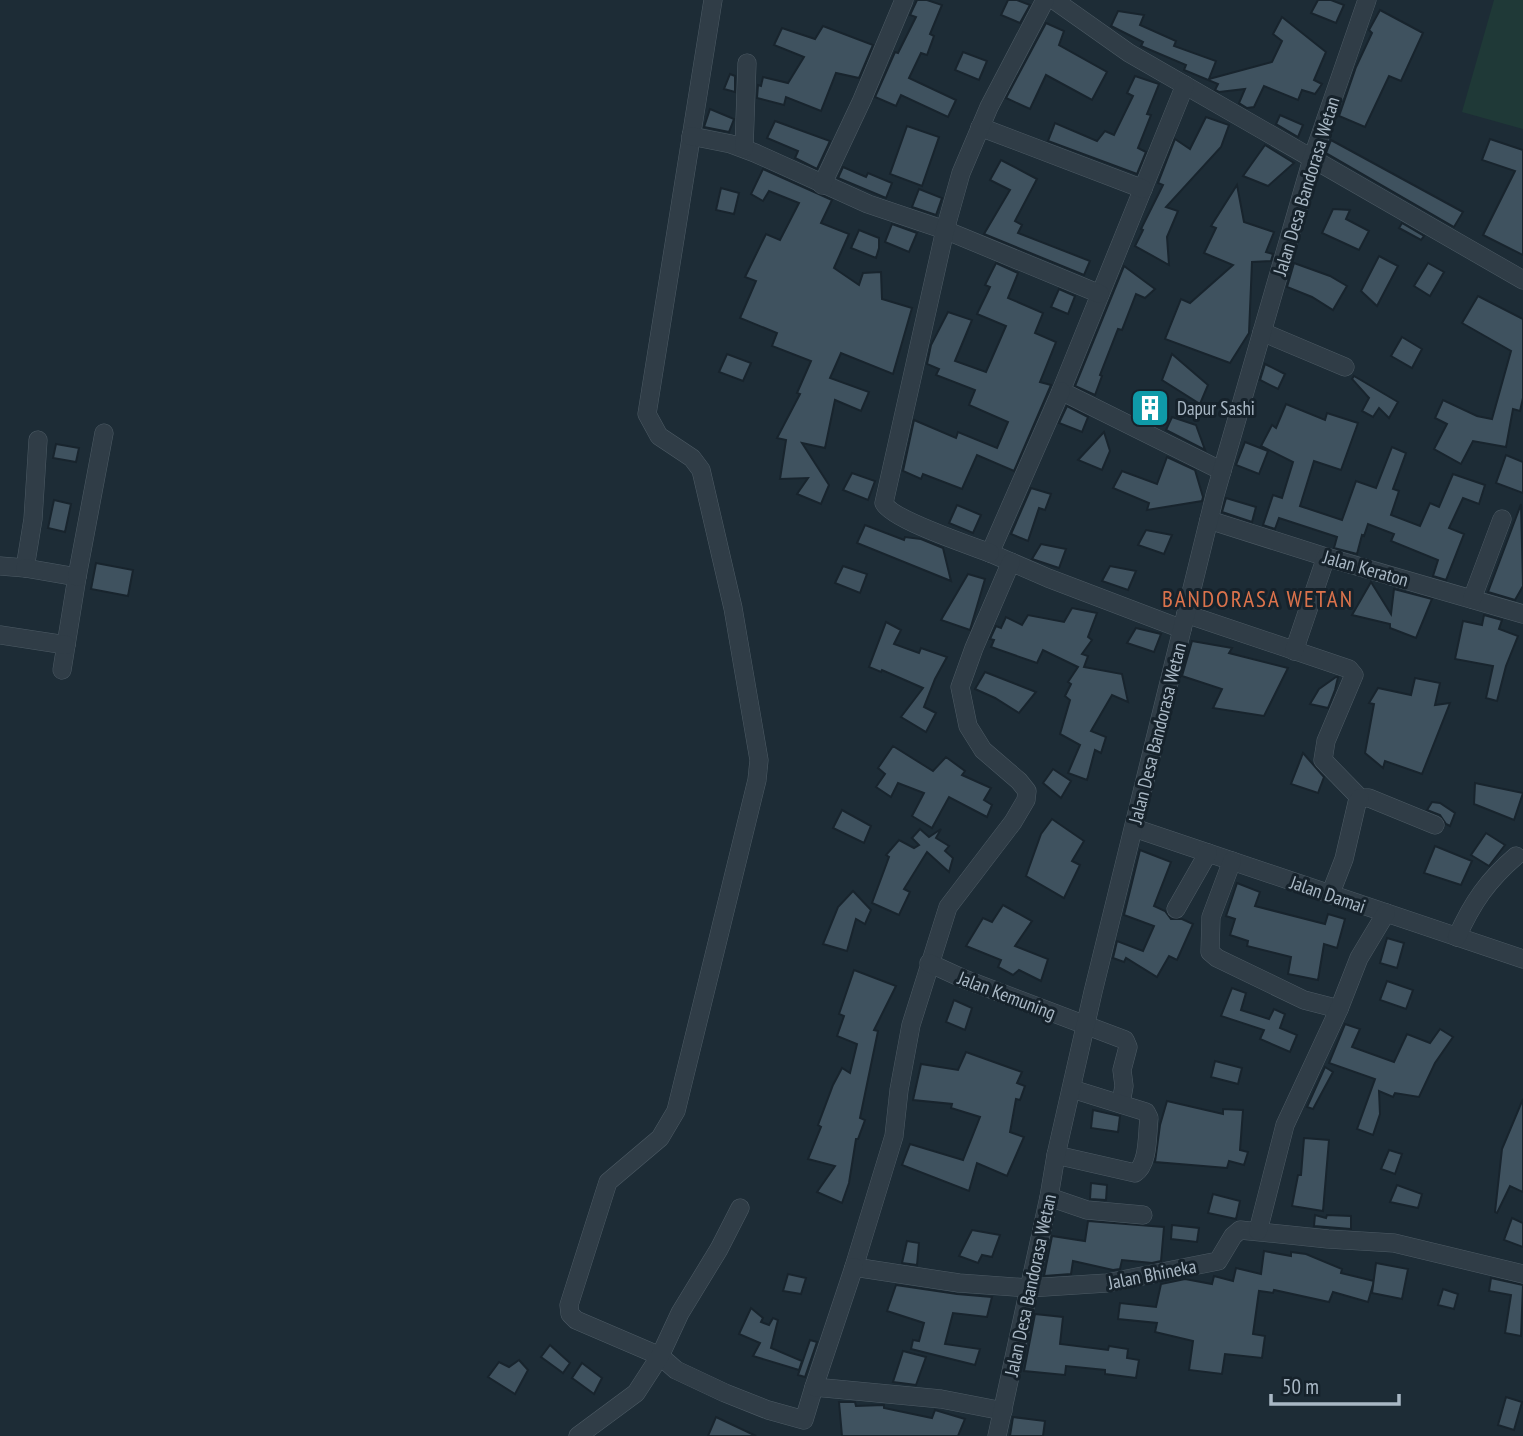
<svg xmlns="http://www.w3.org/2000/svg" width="1523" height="1436" font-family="'PT Sans Narrow',sans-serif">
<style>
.green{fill:#1f3937}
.building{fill:#3f525f;stroke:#18242d;stroke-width:2}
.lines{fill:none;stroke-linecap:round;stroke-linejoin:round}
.street-casing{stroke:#4d5b65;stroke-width:19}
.street{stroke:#303d47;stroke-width:18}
.labels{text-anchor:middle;stroke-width:6;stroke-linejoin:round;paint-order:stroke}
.street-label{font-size:19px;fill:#a9b8c5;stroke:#16222b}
.poi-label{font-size:19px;fill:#a9b8c5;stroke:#16222b;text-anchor:start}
.quarter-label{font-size:23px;letter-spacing:2px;fill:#dc734c;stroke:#16222b}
</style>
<rect width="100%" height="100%" fill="#1d2c36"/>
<path class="green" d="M1494 0H1523V129L1462 112Z"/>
<g class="building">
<path d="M917 0H927L942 5 930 34 934 36 927 55 921 53 909 78 956 100 948 117 901 95 896 106 875 97 895 52 898 53 916 17 910 15Z"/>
<path d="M1008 0H1017L1030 5 1020 23 1001 15Z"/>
<path d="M1318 0H1331L1344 5 1336 23 1311 13Z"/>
<path d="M1380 10 1423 33 1401 81 1389 76 1365 127 1339 116 1356 67 1372 33 1369 30Z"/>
<path d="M1118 11 1144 15 1140 25 1176 41 1174 46 1216 61 1209 79 1272 62 1282 41 1273 34 1282 17 1326 52 1314 80 1322 84 1315 94 1302 90 1298 100 1264 86 1254 107 1247 108 1239 103 1245 89 1219 92 1215 90 1218 84 1184 70 1186 65 1141 46 1143 42 1111 26Z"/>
<path d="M1046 23 1064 31 1059 45 1107 72 1092 100 1046 75 1030 109 1006 98Z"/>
<path d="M823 26 873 45 859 78 836 73 821 111 786 97 784 105 757 98 758 85 761 86 763 77 788 83 804 57 774 45 782 28 815 39Z"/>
<path d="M963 52 987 61 979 80 955 70Z"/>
<path d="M730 74 735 76V92L724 89Z"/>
<path d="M1135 76 1159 84 1147 114 1151 115 1138 148 1146 152 1137 174 1048 141 1055 123 1097 141 1105 131 1114 135 1133 96 1127 93Z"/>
<path d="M710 109 734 119 729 132 704 127Z"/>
<path d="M1280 115 1303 125 1298 137 1276 124Z"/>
<path d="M1206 117 1229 125 1221 147 1166 207 1178 211 1167 237 1169 265 1135 246 1143 230 1141 229 1163 185 1158 183 1175 139 1190 149Z"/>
<path d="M775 121 830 141 817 169 795 158 798 151 767 138Z"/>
<path d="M907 126 939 137 922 186 890 174Z"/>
<path d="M1490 139 1523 150V255L1483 235 1515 171 1482 160Z"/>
<path d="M1331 140 1463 212 1454 227 1326 153Z"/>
<path d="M1265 145 1294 163 1268 186 1243 176Z"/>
<path d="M1001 160 1037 179 1015 221 1022 225 1018 233 1090 261 1084 275 984 234 1010 190 990 180Z"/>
<path d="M843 167 866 177 868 173 892 183 886 198 838 178Z"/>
<path d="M763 169 832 200 821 223 849 234 834 268 859 285 863 273 881 272 882 299 912 308 893 374 841 353 830 378 869 392 861 411 835 400 825 448 802 443 829 485 821 504 797 494 808 478 780 479 786 440 777 438 800 394 797 393 811 361 772 346 777 333 740 318 756 281 745 277 766 234 780 240 799 203 769 191 763 201 751 194Z"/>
<path d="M1237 185 1244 222 1274 232 1266 252 1273 254 1271 261 1252 262 1249 333 1230 363 1165 339 1181 299 1190 303 1233 265 1204 253 1216 228 1211 226Z"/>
<path d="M721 188 739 193 734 214 716 210Z"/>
<path d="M919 189 942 198 936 215 912 207Z"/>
<path d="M1333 209 1350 210 1346 219 1369 231 1359 250 1322 233Z"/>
<path d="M1402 223 1424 236 1421 240 1399 228Z"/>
<path d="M892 224 917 233 909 252 885 242Z"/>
<path d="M859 230 879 238V248L876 258 851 248Z"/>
<path d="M1379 256 1398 266 1377 306 1361 291Z"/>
<path d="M996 263 1018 273 1008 298 1043 313 1035 333 1056 342 1040 382 1051 385 1014 471 977 455 962 489 923 474 921 479 903 471 914 420 956 438 958 432 997 448 1008 422 969 405 975 390 936 375 939 369 927 364 931 345 948 312 972 320 955 361 986 372 1006 326 977 314 990 287 985 285Z"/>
<path d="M1294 263 1330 276 1347 286 1333 310 1312 297 1287 287Z"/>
<path d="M1428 263 1444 272 1430 296 1414 286Z"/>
<path d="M1124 266 1155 289 1145 298 1136 294 1122 330 1118 329 1100 375 1102 376 1095 395 1075 386Z"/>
<path d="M1059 289 1075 296 1068 314 1051 307Z"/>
<path d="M1478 296 1523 319V398L1520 411 1513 409 1506 447 1473 441 1461 464 1434 449 1447 424 1435 418 1443 400 1477 416 1492 419 1511 351 1462 323Z"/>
<path d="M1402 337 1422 349 1412 368 1391 356Z"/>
<path d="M727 354 751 363 743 381 719 372Z"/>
<path d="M1172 354 1208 385 1200 404 1162 380Z"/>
<path d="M1265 364 1285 374 1278 389 1260 380Z"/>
<path d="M1354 376 1398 402 1389 418 1379 408 1373 417 1362 411 1369 398 1352 379Z"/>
<path d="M1142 396 1166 404 1158 423 1134 413Z"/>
<path d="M1286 404 1325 420 1327 413 1358 423 1341 470 1314 461 1300 506 1342 520 1356 481 1376 488 1392 447 1406 453 1393 489 1399 491 1391 515 1420 526 1430 503 1439 507 1453 474 1485 485 1479 504 1463 498 1449 528 1464 534 1446 580 1433 576 1438 560 1391 541 1394 534 1368 524 1364 536 1362 535 1357 554 1334 548 1337 537 1279 518 1275 529 1263 525 1273 495 1282 498 1293 462 1261 446 1272 425 1276 428Z"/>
<path d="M1067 406 1088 417 1082 432 1059 423Z"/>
<path d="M1172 417 1196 425 1205 450 1166 430Z"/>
<path d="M1104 432 1110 451 1102 470 1078 460Z"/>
<path d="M1245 442 1268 451 1259 474 1236 465Z"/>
<path d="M56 444 79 448 76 462 53 458Z"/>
<path d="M1506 455 1523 462V493L1496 483Z"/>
<path d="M1167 457 1195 470 1203 497 1202 501 1147 510 1149 503 1113 488 1122 471 1157 484Z"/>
<path d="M852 473 875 481 868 500 843 490Z"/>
<path d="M1031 488 1051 494 1045 510 1039 508 1028 541 1011 534Z"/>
<path d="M1226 498 1256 507 1252 522 1222 512Z"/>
<path d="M54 500 71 504 65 532 48 528Z"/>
<path d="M1521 504 1523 586 1515 600 1488 592Z"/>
<path d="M957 505 981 515 973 533 949 523Z"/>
<path d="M865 525 904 540 905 537 921 539 943 548 951 581 857 543Z"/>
<path d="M1146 530 1172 535 1164 554 1138 545Z"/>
<path d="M1041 544 1066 549 1059 568 1032 559Z"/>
<path d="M96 563 133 570 128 596 91 589Z"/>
<path d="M843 566 867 574 860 593 835 583Z"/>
<path d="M1110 566 1136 571 1128 590 1102 581Z"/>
<path d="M968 574 985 579 970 630 941 620Z"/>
<path d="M1371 582 1391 614 1394 589 1432 599 1416 638 1390 628V624L1352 615Z"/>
<path d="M1072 608 1097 613 1088 637 1092 640 1082 654 1088 656 1084 667 1122 674 1128 702 1112 695 1091 731 1106 737 1101 753 1095 750 1087 780 1068 773 1080 745 1060 734 1070 700 1065 696 1071 684 1068 682 1078 667 1043 650 1037 663 991 647 994 640 990 639 996 626 1001 628 1006 617 1022 625 1028 615 1064 622Z"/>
<path d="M1484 615 1502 620 1499 629 1518 636 1506 666 1497 701 1486 698 1493 666 1455 659 1463 621 1482 625Z"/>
<path d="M886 622 901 630 894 644 919 653 921 648 947 657 935 679 924 707 936 713 926 732 901 717 923 688 882 670 881 672 869 667Z"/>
<path d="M1136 628 1161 634 1154 652 1127 643Z"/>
<path d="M1192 641 1232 648 1229 653 1288 668 1264 716 1213 708 1222 689 1182 676Z"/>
<path d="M985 672 1036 692 1019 713 995 698 975 689Z"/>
<path d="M1336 677H1338L1335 690 1328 708 1310 704 1319 689Z"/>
<path d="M1415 678 1440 683 1435 705 1450 703 1422 774 1385 761 1383 768 1365 753 1374 704 1369 703 1378 688 1411 695Z"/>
<path d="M893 746 933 771 946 757 965 771 962 775 991 788 984 800 992 805 987 817 949 797 932 828 912 816 924 793 898 783 891 797 876 787 885 774 878 768Z"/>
<path d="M1303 753 1324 777 1318 793 1291 784Z"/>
<path d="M1053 769 1071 781 1061 798 1043 783Z"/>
<path d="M1475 783 1523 793 1514 820 1474 804Z"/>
<path d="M1432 802 1440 803 1455 813 1450 826 1446 824 1440 815 1427 810Z"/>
<path d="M842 810 871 826 864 843 833 828Z"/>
<path d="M1052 819 1084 841 1072 861 1080 865 1064 898 1026 876 1041 834Z"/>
<path d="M920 829 929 837 941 829 936 838 949 846 945 851 953 858 949 872 927 852 904 889 910 892 899 915 872 903 889 857 886 855 899 840 914 848 919 845 912 838Z"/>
<path d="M1486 833 1505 845 1489 866 1471 855Z"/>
<path d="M1435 846 1472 861 1461 885 1424 873Z"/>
<path d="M1140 850 1171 862 1154 906 1165 911 1171 919H1182L1193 924 1177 960 1169 956 1157 977 1126 958 1124 962 1113 958 1117 941 1143 951 1154 926 1124 915Z"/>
<path d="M1237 883 1260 892 1255 906 1325 924 1328 914 1345 919 1337 948 1324 944 1318 980 1288 974 1291 957 1247 946 1248 941 1230 935 1235 919 1226 916Z"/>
<path d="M853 891 871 910 865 924 856 919 847 951 823 944 838 907Z"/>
<path d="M1003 905 1032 921 1015 946 1048 959 1041 981 1019 970 1013 975 998 967 1001 960 966 946 983 918 992 922Z"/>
<path d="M1387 938 1404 943 1397 968 1380 963Z"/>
<path d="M854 970 896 986 874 1030 878 1031 860 1118 865 1120 858 1139H856L849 1183 842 1203 817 1192 835 1166 808 1159 821 1127 818 1125 833 1085 842 1068 850 1073 857 1044 837 1036 844 1016 839 1014Z"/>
<path d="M1387 981 1413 990 1406 1009 1380 1000Z"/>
<path d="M1232 988 1246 993 1241 1010 1269 1019 1274 1009 1285 1014 1280 1028 1297 1035 1290 1052 1260 1039 1264 1030 1221 1016Z"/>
<path d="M954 1000 972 1008 965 1030 946 1022Z"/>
<path d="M1345 1024 1360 1029 1352 1047 1394 1062 1407 1034 1430 1043 1440 1029 1453 1037 1435 1063 1419 1097 1395 1093 1393 1097 1379 1091 1380 1114 1373 1135 1357 1129 1375 1079 1329 1063Z"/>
<path d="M966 1052 1022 1072 1017 1083 1025 1086 1020 1100 1016 1099 1010 1132 1024 1137 1007 1176 977 1163 969 1191 902 1165 910 1144 963 1160 980 1117 951 1108 952 1104 913 1100 921 1064 958 1070Z"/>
<path d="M1215 1061 1242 1068 1238 1084 1211 1077Z"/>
<path d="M1325 1067 1333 1072 1313 1109 1307 1107Z"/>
<path d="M1523 1099V1192L1510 1186 1497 1213 1495 1212 1502 1149Z"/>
<path d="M1167 1101 1223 1114V1109L1243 1110 1240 1150 1248 1152 1244 1165 1229 1161 1227 1168 1155 1162 1160 1125Z"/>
<path d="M1093 1110 1120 1116 1118 1132 1091 1128Z"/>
<path d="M1304 1138 1329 1140 1323 1211 1292 1206 1298 1175H1301Z"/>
<path d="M1389 1150 1402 1154 1395 1174 1381 1169Z"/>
<path d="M1091 1183 1107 1185 1106 1200 1090 1199Z"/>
<path d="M1397 1185 1422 1194 1418 1208 1390 1202Z"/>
<path d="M1213 1194 1240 1201 1236 1219 1208 1213Z"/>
<path d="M1315 1215 1326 1218 1327 1215 1351 1216V1229L1314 1226Z"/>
<path d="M1512 1218 1523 1223V1247L1504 1240Z"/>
<path d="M1088 1221 1164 1227 1161 1261 1152 1263 1122 1260 1120 1269 1113 1270 1073 1261 1071 1274 1044 1276 1052 1236 1085 1241Z"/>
<path d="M1172 1225 1199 1228 1197 1242 1171 1239Z"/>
<path d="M972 1230 1000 1235 992 1257 982 1255 978 1263 959 1256Z"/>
<path d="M907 1241 919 1243 917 1265 902 1263Z"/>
<path d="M1264 1251 1291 1256V1252L1306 1254 1342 1269 1341 1273 1374 1281 1368 1302 1333 1292 1329 1302 1274 1290 1273 1293 1259 1291 1253 1334 1265 1336 1262 1358 1225 1354 1222 1374 1189 1370 1193 1341 1155 1332 1157 1323 1118 1319 1120 1303 1156 1307 1161 1284 1185 1279 1212 1284 1214 1276 1233 1281 1236 1268 1261 1274Z"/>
<path d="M1376 1263 1408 1269 1402 1299 1372 1293Z"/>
<path d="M788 1274 806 1278 801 1294 783 1291Z"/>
<path d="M1491 1278 1523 1285 1521 1336 1505 1333 1511 1295 1489 1291Z"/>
<path d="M896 1285 957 1294 992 1297 987 1317 953 1313 945 1344 980 1349 975 1365 911 1349 913 1340 919 1341 924 1323 887 1311Z"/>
<path d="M1443 1289 1458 1294 1454 1309 1438 1305Z"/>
<path d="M751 1308 763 1318 761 1322 769 1325 773 1318 778 1320 771 1348 802 1361 799 1370 753 1356 760 1343 739 1334Z"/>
<path d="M1035 1314 1063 1317 1060 1344 1108 1350 1109 1346 1128 1349 1127 1358 1139 1360 1136 1378 1105 1374V1370L1066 1366 1065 1375 1024 1371Z"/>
<path d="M810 1340 817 1342 805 1377 798 1375Z"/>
<path d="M550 1345 570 1363 563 1373 541 1357Z"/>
<path d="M903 1351 926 1357 916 1385 893 1382Z"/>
<path d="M519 1360 528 1370 515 1394 488 1377 499 1362 509 1367Z"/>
<path d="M582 1363 602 1378 594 1394 572 1378Z"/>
<path d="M1506 1397 1522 1402 1514 1430 1498 1425Z"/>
<path d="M839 1402H855L856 1406 884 1405V1408L932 1418 935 1410 965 1419 958 1436H842Z"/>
<path d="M716 1417 756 1436H708Z"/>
<path d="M1013 1417 1045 1421 1043 1436H1010Z"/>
</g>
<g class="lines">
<g class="street-casing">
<g id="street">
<path d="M713 0 647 414 659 436 692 458 701 470 733 608 759 760 757 780 676 1111 660 1138 608 1182 569 1305 570 1314 576 1320 660 1356 676 1370 725 1393 768 1410 804 1420 814 1387"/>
<path d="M1054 0 1129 53 1523 280"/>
<path d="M1185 85 1061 391 1222 471"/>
<path d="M980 127 1143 189"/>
<path d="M691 136 731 144 755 153 868 204 945 230 1100 294"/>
<path d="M744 148 747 63"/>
<path d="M822 185 862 100 904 0"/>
<path d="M1262 332 1345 367"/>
<path d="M1061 391 990 553 1048 578 1182 629"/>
<path d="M1209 520 1326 557 1523 614"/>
<path d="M990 553C969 545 891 519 884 503L945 230 961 173 989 107 1045 0"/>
<path d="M1011 562 974 648 960 687 968 726 983 750 1019 781 1027 791 1026 800 1013 822 948 907 911 1025 899 1090 894 1136 854 1267 959 1283 1029 1288 1107 1283 1218 1261 1233 1236 1240 1230 1328 1239 1394 1243 1523 1274"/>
<path d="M0 566 25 568 33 519 38 440"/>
<path d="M25 568 77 577 62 670"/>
<path d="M77 577 104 433"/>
<path d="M1472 599 1502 519"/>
<path d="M1186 614 1349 669 1354 675 1326 741 1323 760 1360 798H1369L1435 825"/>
<path d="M0 635 66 645"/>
<path d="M1294 651 1326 557"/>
<path d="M1134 828 1523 959"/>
<path d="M1232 861 1211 917 1210 952 1217 958 1304 1000 1339 1009"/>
<path d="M1330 895 1344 859 1357 803 1360 798"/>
<path d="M1176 909 1208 853"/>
<path d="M1457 937C1472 903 1488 880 1516 856"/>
<path d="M929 963 964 979 1125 1040 1128 1047 1122 1070 1124 1086 1121 1103"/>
<path d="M1056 1155 1135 1173C1149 1164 1147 1134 1149 1118L1146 1112 1072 1089"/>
<path d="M1049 1197 1087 1210 1143 1215"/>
<path d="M1258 1231 1285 1125 1339 1009 1359 958 1386 913"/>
<path d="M854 1267 814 1387 941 1399 1003 1411"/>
<path d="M578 1436 636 1393 660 1356 680 1313 719 1249 740 1208"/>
<path d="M997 1436 1049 1197 1056 1155 1093 992 1215 495 1312 159 1367 0"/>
</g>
</g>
<use href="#street" class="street"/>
</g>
<defs>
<g id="building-square" transform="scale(2.0125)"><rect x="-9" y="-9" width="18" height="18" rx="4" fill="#0f9aa8" stroke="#16222b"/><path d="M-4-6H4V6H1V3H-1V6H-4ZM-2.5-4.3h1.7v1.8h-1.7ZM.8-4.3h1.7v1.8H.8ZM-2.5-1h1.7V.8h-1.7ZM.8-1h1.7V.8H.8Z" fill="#fff"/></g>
</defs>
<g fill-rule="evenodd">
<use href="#building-square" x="1150" y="408"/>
</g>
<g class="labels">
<g class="street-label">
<text transform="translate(1306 186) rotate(-73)" y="7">Jalan Desa Bandorasa Wetan</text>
<text transform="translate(1366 568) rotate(16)" y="7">Jalan Keraton</text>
<text transform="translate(1157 733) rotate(-76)" y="7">Jalan Desa Bandorasa Wetan</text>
<text transform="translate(1328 894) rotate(19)" y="7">Jalan Damai</text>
<text transform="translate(1007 995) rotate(21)" y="7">Jalan Kemuning</text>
<text transform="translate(1152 1274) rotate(-11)" y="7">Jalan Bhineka</text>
<text transform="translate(1030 1285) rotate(-78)" y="7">Jalan Desa Bandorasa Wetan</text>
</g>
<g class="poi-label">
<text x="1177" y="415">Dapur Sashi</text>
</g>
<g class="quarter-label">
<text x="1258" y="607">BANDORASA WETAN</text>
</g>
</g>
<path d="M1271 1394v10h128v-10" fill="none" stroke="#a9b8c5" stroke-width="3.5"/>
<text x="1282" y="1394" font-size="21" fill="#a9b8c5" stroke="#16222b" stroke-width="5" paint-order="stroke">50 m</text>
</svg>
